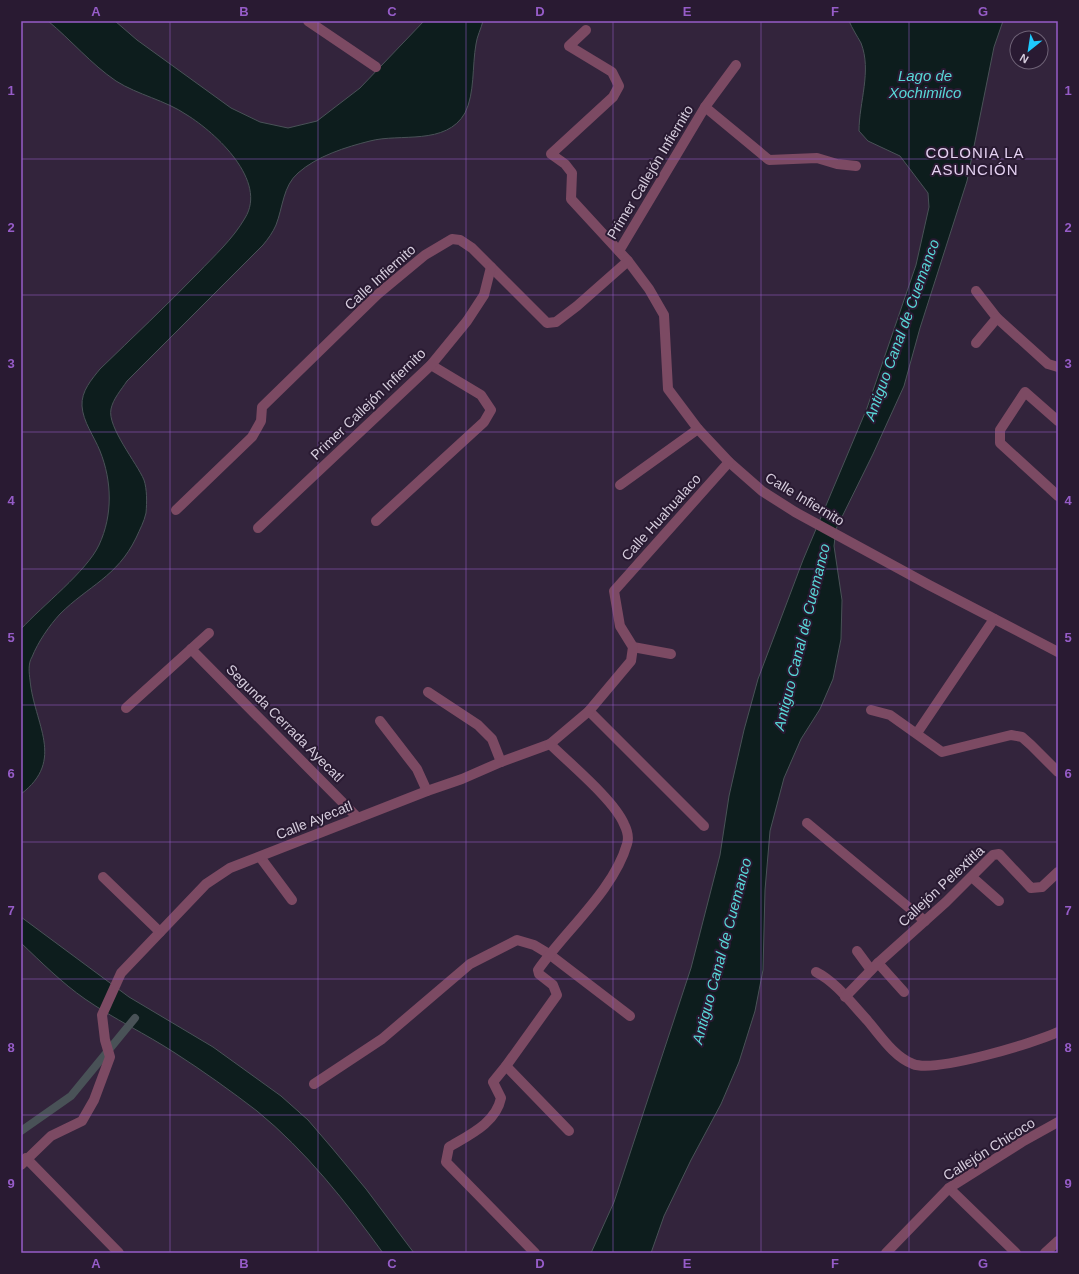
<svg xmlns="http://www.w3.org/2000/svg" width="1079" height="1274" font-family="Arial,sans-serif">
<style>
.water{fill:#0d1d1d;stroke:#495257}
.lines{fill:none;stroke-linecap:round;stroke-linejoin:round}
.stream{stroke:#495257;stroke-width:8}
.lane{stroke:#7c4a63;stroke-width:10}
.street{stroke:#7c4a63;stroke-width:10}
.grid{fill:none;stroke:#965cc8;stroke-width:1;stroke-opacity:0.55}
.labels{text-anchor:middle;stroke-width:4;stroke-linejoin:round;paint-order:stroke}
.street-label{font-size:14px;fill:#d6cddd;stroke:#291a32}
.water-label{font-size:15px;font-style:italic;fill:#58d8d8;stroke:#291a32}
.neighbourhood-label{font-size:15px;letter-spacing:1px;fill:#e4d1f1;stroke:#291a32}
.neatline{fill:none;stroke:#965cc8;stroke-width:1.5}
.grid-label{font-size:13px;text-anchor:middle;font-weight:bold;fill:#965cc8}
</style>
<rect width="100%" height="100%" fill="#33243c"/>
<g class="water">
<path d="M48 21H115L137 40 231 108 260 122 288 128 317 121 360 88 424 21H483C481 29 477 36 476 44 472 66 475 93 465 113 446 146 400 133 370 141 346 147 317 156 298 173 283 186 283 207 276 225 273 232 268 239 263 245L127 381C121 390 113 399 111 409 107 427 137 463 144 480 147 489 147 502 146 513 144 522 140 529 136 538 117 577 88 586 60 614 49 626 38 642 32 657 28 663 29 673 30 680 34 724 66 760 21 794V629C42 606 87 571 99 545 113 515 112 481 100 451 94 436 83 422 82 406 81 391 92 379 100 369 133 337 166 306 198 273 214 256 233 239 245 218 268 181 216 133 187 115 165 100 138 95 116 81 91 64 71 40 48 21Z"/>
<path d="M849 21H1003L994 47 967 181 920 328 904 386 873 454 836 529 834 546 842 600 841 639 833 679 820 709 801 739 784 778 770 831 765 890 763 970 755 1011 739 1062 721 1104 691 1160 664 1216 651 1253H591L614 1202 691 968 720 855 729 796 744 730 758 679 803 560 867 408 916 265 929 207 928 193 900 156 868 141 859 131C859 102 872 71 861 43 857 36 852 28 849 21Z"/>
<path d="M21 917 129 997 213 1047 281 1096 308 1120 332 1148 366 1189 414 1253H383C346 1202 306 1151 257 1111 231 1091 203 1071 175 1053 146 1034 114 1019 85 999 62 983 41 962 21 943Z"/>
</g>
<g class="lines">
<path class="stream" d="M21 1131 71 1096 135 1018"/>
<path class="lane" d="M620 485 698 429"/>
<g class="street">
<path d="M308 21 376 67"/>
<path d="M586 30 569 46 612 72 619 86 613 97 551 154 565 164 572 173 571 199 628 261 649 289 664 315 668 389 698 429 729 462 762 491 795 512 929 585 1058 652"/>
<path d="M705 107 769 160 817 158 837 164 856 166"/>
<path d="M619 251 705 107 736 65"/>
<path d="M976 291 997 318 1048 364 1058 367"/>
<path d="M976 343 997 318"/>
<path d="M1058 421 1025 392 1000 430V443L1058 496"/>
<path d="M176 510 252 437 261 421 262 407 378 294 425 255 452 239 460 240 472 248 547 323 556 322 577 306 628 261"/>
<path d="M376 521 484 422 491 410 481 395 431 365"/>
<path d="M258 528 431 365 467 321 484 295 491 267"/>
<path d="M633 647 671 654"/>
<path d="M191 649 358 818"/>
<path d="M428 692 478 725 492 739 501 762"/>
<path d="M126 708 209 633"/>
<path d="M871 710 890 715 942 752 1011 735 1022 737 1031 745 1058 772"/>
<path d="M589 711 704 826"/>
<path d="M380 721 417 769 427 791"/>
<path d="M917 733 994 619"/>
<path d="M807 823 925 921"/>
<path d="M260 857 292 900"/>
<path d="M103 877 160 932"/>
<path d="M973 878 999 901"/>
<path d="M857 951 871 970"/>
<path d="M878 963 904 992"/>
<path d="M816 972C836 982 852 1004 867 1020 880 1035 894 1057 913 1064 935 1073 1034 1043 1058 1032"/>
<path d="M845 997 878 963 946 902 993 855 999 854 1031 888 1042 887 1058 872"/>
<path d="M506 1066 569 1131"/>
<path d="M314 1084 382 1039 470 964 517 940 534 945 549 954 630 1016"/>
<path d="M26 1158 119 1253"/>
<path d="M21 1165 51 1136 82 1121 94 1100 110 1057 105 1040 102 1015 121 973 206 884 230 868 427 791 462 779 501 762 550 744 589 711 631 661 633 647 620 626 614 591 729 462"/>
<path d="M949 1188 1016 1253"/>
<path d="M535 1253 446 1162 449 1147C469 1135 496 1123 501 1098L493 1082 506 1066 557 995 553 985 539 974 538 970C565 931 614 890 627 844 629 838 627 830 624 824 614 800 569 763 550 744"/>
<path d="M886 1253 949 1188 1022 1142 1058 1122"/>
<path d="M1045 1253 1058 1241"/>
</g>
</g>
<path class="grid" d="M170 21V1253M318 21V1253M466 21V1253M613 21V1253M761 21V1253M909 21V1253M21 159H1058M21 295H1058M21 432H1058M21 569H1058M21 705H1058M21 842H1058M21 979H1058M21 1115H1058"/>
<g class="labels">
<g class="street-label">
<text transform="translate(650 172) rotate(-59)" y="5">Primer Callejón Infiernito</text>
<text transform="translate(380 277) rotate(-42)" y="5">Calle Infiernito</text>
<text transform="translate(368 404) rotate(-44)" y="5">Primer Callejón Infiernito</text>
<text transform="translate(805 499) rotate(31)" y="5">Calle Infiernito</text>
<text transform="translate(661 517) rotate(-48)" y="5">Calle Huahualaco</text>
<text transform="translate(285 723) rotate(45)" y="5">Segunda Cerrada Ayecatl</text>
<text transform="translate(314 820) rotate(-22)" y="5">Calle Ayecatl</text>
<text transform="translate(941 886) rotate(-43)" y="5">Callejón Pelextitla</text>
<text transform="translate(989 1149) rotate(-32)" y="5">Callejón Chicoco</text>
</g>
<g class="water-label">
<text x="925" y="81">Lago de<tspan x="925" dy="17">Xochimilco</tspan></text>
<text transform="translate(902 330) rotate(-70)" y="5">Antiguo Canal de Cuemanco</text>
<text transform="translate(802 637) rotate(-76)" y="5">Antiguo Canal de Cuemanco</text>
<text transform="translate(722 951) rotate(-75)" y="5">Antiguo Canal de Cuemanco</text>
</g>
<g class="neighbourhood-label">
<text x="975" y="158">COLONIA LA<tspan x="975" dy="17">ASUNCIÓN</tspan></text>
</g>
</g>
<rect width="1079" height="1274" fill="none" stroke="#291a32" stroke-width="44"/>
<g transform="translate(1029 50) rotate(210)"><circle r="19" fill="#291a32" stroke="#6e6276"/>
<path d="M0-3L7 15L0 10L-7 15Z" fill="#1ec9fd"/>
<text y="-6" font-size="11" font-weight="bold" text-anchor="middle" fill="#d6cddd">N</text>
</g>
<rect x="22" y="22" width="1035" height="1230" class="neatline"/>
<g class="grid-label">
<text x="96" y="16">A</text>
<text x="244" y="16">B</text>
<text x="392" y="16">C</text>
<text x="540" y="16">D</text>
<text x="687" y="16">E</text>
<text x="835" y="16">F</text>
<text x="983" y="16">G</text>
<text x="11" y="95">1</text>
<text x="1068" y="95">1</text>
<text x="11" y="232">2</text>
<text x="1068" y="232">2</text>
<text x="11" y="368">3</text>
<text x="1068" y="368">3</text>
<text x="11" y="505">4</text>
<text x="1068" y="505">4</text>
<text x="11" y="642">5</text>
<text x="1068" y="642">5</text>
<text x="11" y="778">6</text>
<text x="1068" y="778">6</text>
<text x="11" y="915">7</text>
<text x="1068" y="915">7</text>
<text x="11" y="1052">8</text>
<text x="1068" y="1052">8</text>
<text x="11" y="1188">9</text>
<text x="1068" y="1188">9</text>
<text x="96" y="1268">A</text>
<text x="244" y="1268">B</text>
<text x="392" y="1268">C</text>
<text x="540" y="1268">D</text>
<text x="687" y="1268">E</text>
<text x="835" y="1268">F</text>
<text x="983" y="1268">G</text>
</g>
</svg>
